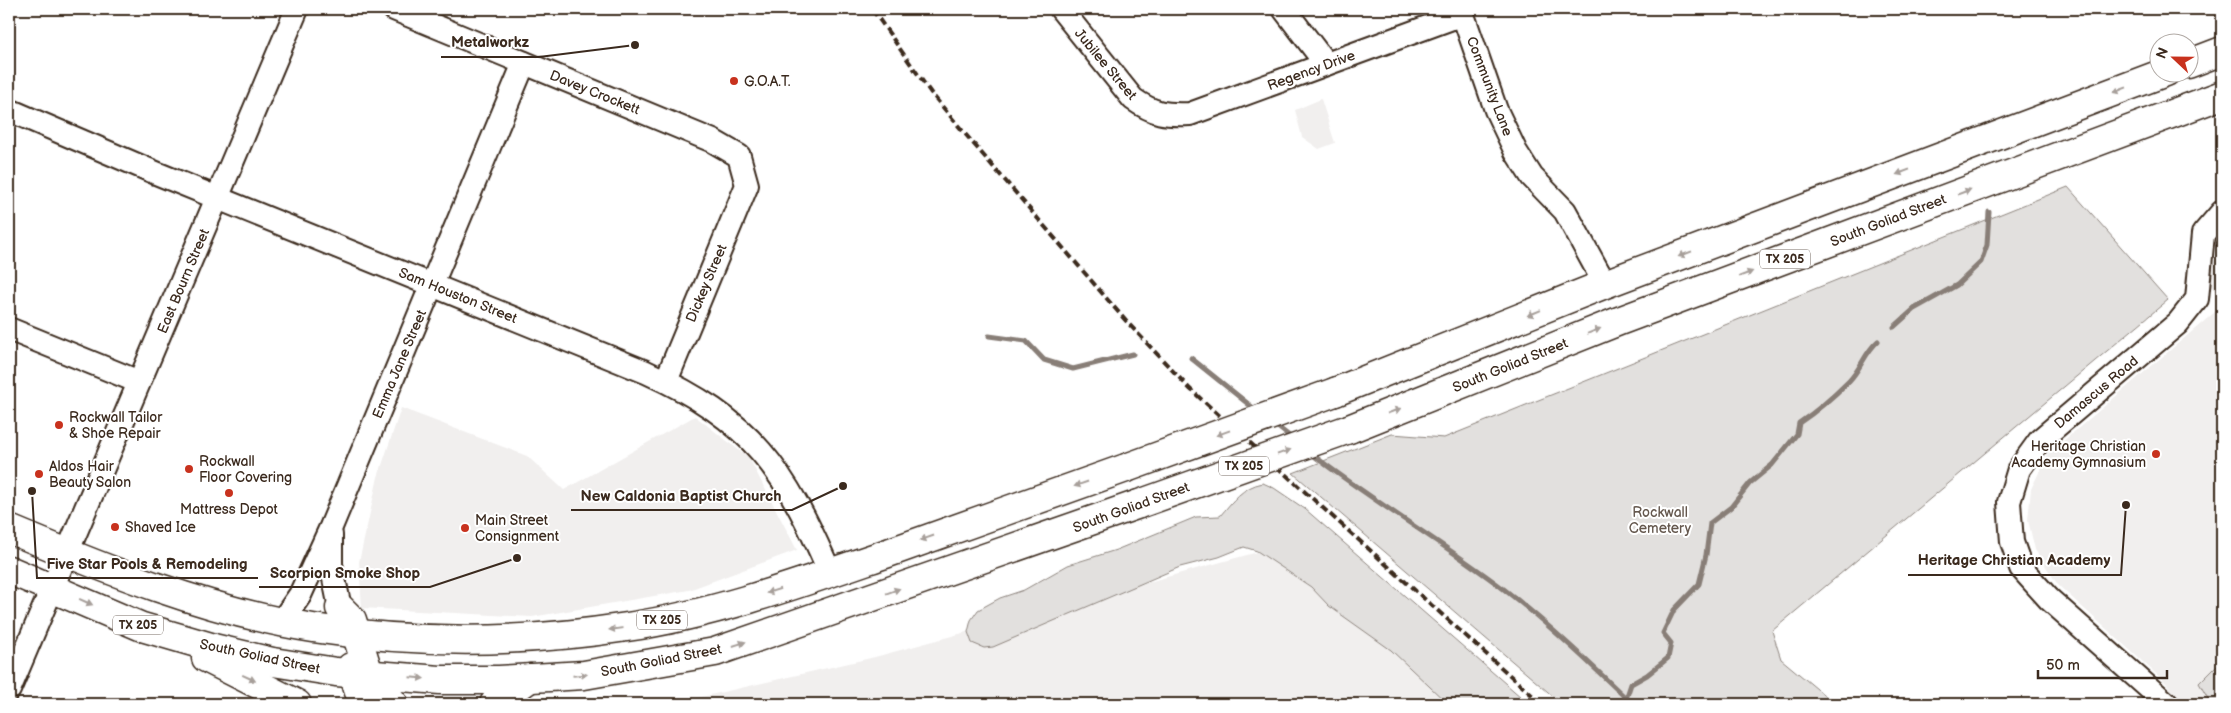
<svg xmlns="http://www.w3.org/2000/svg" width="2231" height="713" font-family="'Balsamiq Sans',sans-serif">
<style>
.built{fill:#f1efee}
.green{fill:#e2e0de;stroke:#8e857e}
.lines{fill:none;stroke-linecap:round;stroke-linejoin:round}
.stream{stroke:#887e77;stroke-width:5}
.minor-casing{stroke:#3b2a1e;stroke-width:26}
.major-casing{stroke:#3b2a1e;stroke-width:31}
.minor{stroke:#fff;stroke-width:22}
.major{stroke:#fff;stroke-width:28}
.rail{stroke:#3b2a1e;stroke-width:4;stroke-dasharray:8 4;stroke-linecap:butt}
.major-bridge-casing{stroke:#3b2a1e;stroke-width:31;stroke-linecap:butt}
.major-bridge{stroke:#fff;stroke-width:28}
.oneway{fill:#a79f9a}
.poi-dot{fill:#c8321e;stroke:#fff;stroke-width:2}
.labels{text-anchor:middle;stroke-width:4;stroke-linejoin:round;paint-order:stroke}
.shield{fill:#fff;stroke:#766a62;stroke-width:1}
.shield-label{font-size:12px;font-weight:bold;fill:#3b2a1e}
.street-label{font-size:14px;fill:#3b2a1e;stroke:#fff}
.poi-label{font-size:14px;fill:#3b2a1e;stroke:#fff;text-anchor:start}
.park-label{font-size:14px;fill:#65584e;stroke:#fff}
.leader{fill:none;stroke:#3b2a1e;stroke-width:2}
.callout-dot{fill:#3b2a1e;stroke:#fff;stroke-width:2}
.callout-label{font-size:15px;text-anchor:middle;font-weight:bold;fill:#3b2a1e;stroke:#fff;stroke-width:4;stroke-linejoin:round;paint-order:stroke}
</style>
<rect width="100%" height="100%" fill="#fff"/>
<filter id="ink" filterUnits="userSpaceOnUse"><feTurbulence type="fractalNoise" baseFrequency=".02" numOctaves="2"/><feDisplacementMap in="SourceGraphic" scale="10" xChannelSelector="R" yChannelSelector="G"/><feConvolveMatrix kernelMatrix="1 2 1 2 8 2 1 2 1" color-interpolation-filters="sRGB"/></filter>
<g filter="url(#ink)">
<g class="built">
<path d="M1321 99 1335 143 1319 149 1302 137 1295 110Z"/>
<path d="M2222 253V297L2209 285 2211 264Z"/>
<path d="M2222 306V704H2183L2165 682 2058 585 2035 550 2028 520 2031 489 2048 454Z"/>
<path d="M401 408 527 456 564 490 695 416 749 458 797 550 689 590 532 617 362 608 359 562 378 477Z"/>
<path d="M1276 547 1462 704H671L875 657Z"/>
</g>
<g class="green">
<path d="M2068 187 2168 300 1772 631 1781 659 1835 704H1562L1293 473 1392 434 1444 438Z"/>
<path d="M1263 483 1274 488 1305 509 1529 704H1448L1391 650 1329 606 1311 587 1257 551 1244 547 1219 557 1180 567 993 647 984 648 972 643 968 632 971 620 978 610 1000 598 1024 590 1068 565 1116 550 1196 517 1220 516C1233 501 1242 487 1263 483Z"/>
<path d="M2222 660V704H2211L2199 683Z"/>
</g>
<g class="lines">
<g class="stream">
<path d="M1894 327 1914 309 1957 285 1981 262 1987 245 1989 212"/>
<path d="M989 336 1026 341 1044 360 1073 369 1133 354"/>
<path d="M1191 358 1257 411"/>
<path d="M1274 424 1293 439"/>
<path d="M1309 452C1372 501 1441 541 1505 590 1550 625 1591 664 1632 704"/>
<path d="M1626 699 1631 684 1647 675 1668 658 1671 643 1663 633 1674 610 1699 584 1706 555 1710 523 1731 507 1750 483 1772 465 1797 434 1799 423C1817 411 1833 397 1849 381 1861 369 1865 352 1878 341"/>
</g>
<g class="minor-casing">
<g id="minor">
<path d="M394 9 713 141 739 156 747 185 666 381"/>
<path d="M1061 9 1133 99C1154 114 1165 115 1190 114L1463 14"/>
<path d="M1284 9 1326 64"/>
<path d="M1461 9 1496 110 1516 152 1532 177 1565 211 1605 284"/>
<path d="M9 110 156 173 646 372C752 420 785 469 830 573"/>
<path d="M9 329 139 382"/>
<path d="M331 535V564L340 608"/>
<path d="M282 621 300 595 331 527 524 63"/>
<path d="M9 690 297 9"/>
<path d="M2167 704 2049 599 2021 568 2012 542 2009 502 2019 469 2040 440 2178 323 2197 299 2203 234 2222 212"/>
</g>
</g>
<g class="major-casing">
<g id="major">
<path d="M2188 64 2222 51"/>
<path d="M1335 392 1605 284 2166 72"/>
<path d="M1349 429 1619 321 2222 95"/>
<path d="M9 529C107 570 207 611 313 628 417 644 524 643 627 627 715 614 801 583 885 554 965 525 1046 497 1126 468"/>
<path d="M9 570 142 627 214 648 273 662 336 672 440 680H499L584 675 715 652 1139 504"/>
<path d="M340 608 352 620 369 674 394 704"/>
<path d="M206 658 297 704"/>
<path d="M351 667 359 692 368 704"/>
<path d="M494 704 530 678"/>
</g>
</g>
<use href="#minor" class="minor"/>
<use href="#major" class="major"/>
<path class="rail" d="M872 9 931 93 972 142 1126 321 1190 389 1542 704"/>
<g class="major-bridge-casing">
<g id="major-bridge">
<path d="M1126 468 1335 392"/>
<path d="M1139 504 1349 429"/>
</g>
</g>
<use href="#major-bridge" class="major-bridge"/>
</g>
<defs><path id="oneway-solid" d="M-6-.8H1V-3.2L6.5 0L1 3.2V.8H-6Z" transform="scale(1.25)"/></defs>
<g class="oneway">
<use href="#oneway-solid" transform="translate(2120 90) rotate(159)"/>
<use href="#oneway-solid" transform="translate(1903 172) rotate(159)"/>
<use href="#oneway-solid" transform="translate(1964 192) rotate(-21)"/>
<use href="#oneway-solid" transform="translate(1685 254) rotate(159)"/>
<use href="#oneway-solid" transform="translate(1746 274) rotate(-21)"/>
<use href="#oneway-solid" transform="translate(1534 313) rotate(158)"/>
<use href="#oneway-solid" transform="translate(1594 331) rotate(-22)"/>
<use href="#oneway-solid" transform="translate(1394 411) rotate(-21)"/>
<use href="#oneway-solid" transform="translate(1223 433) rotate(160)"/>
<use href="#oneway-solid" transform="translate(1284 452) rotate(-20)"/>
<use href="#oneway-solid" transform="translate(1081 484) rotate(161)"/>
<use href="#oneway-solid" transform="translate(927 538) rotate(161)"/>
<use href="#oneway-solid" transform="translate(773 591) rotate(162)"/>
<use href="#oneway-solid" transform="translate(893 591) rotate(-20)"/>
<use href="#oneway-solid" transform="translate(86 602) rotate(24)"/>
<use href="#oneway-solid" transform="translate(616 629) rotate(173)"/>
<use href="#oneway-solid" transform="translate(739 644) rotate(-18)"/>
<use href="#oneway-solid" transform="translate(580 675) rotate(-5)"/>
<use href="#oneway-solid" transform="translate(249 678) rotate(25)"/>
<use href="#oneway-solid" transform="translate(417 678) rotate(5)"/>
</g>
</g>
<g class="poi-dot">
<circle cx="734" cy="81" r="5"/>
<circle cx="59" cy="425" r="5"/>
<circle cx="2156" cy="454" r="5"/>
<circle cx="189" cy="469" r="5"/>
<circle cx="39" cy="474" r="5"/>
<circle cx="229" cy="493" r="5"/>
<circle cx="115" cy="527" r="5"/>
<circle cx="465" cy="528" r="5"/>
</g>
<g class="labels">
<g class="shield">
<rect x="1760" y="249.5" width="50" height="19" rx="4"/>
<rect x="1219" y="456.5" width="50" height="19" rx="4"/>
<rect x="637" y="610.5" width="50" height="19" rx="4"/>
<rect x="113" y="615.5" width="50" height="19" rx="4"/>
</g>
<g class="shield-label">
<text x="1785" y="263">TX 205</text>
<text x="1244" y="470">TX 205</text>
<text x="662" y="624">TX 205</text>
<text x="138" y="629">TX 205</text>
</g>
<g class="street-label">
<text transform="translate(1106 64) rotate(50)" y="5">Jubilee Street</text>
<text transform="translate(1311 70) rotate(-20)" y="5">Regency Drive</text>
<text transform="translate(1490 86) rotate(69)" y="5">Community Lane</text>
<text transform="translate(595 92) rotate(22)" y="5">Davey Crockett</text>
<text transform="translate(1888 220) rotate(-21)" y="5">South Goliad Street</text>
<text transform="translate(183 281) rotate(-67)" y="5">East Bourn Street</text>
<text transform="translate(706 283) rotate(-67)" y="5">Dickey Street</text>
<text transform="translate(458 295) rotate(22)" y="5">Sam Houston Street</text>
<text transform="translate(399 364) rotate(-67)" y="5">Emma Jane Street</text>
<text transform="translate(1510 365) rotate(-22)" y="5">South Goliad Street</text>
<text transform="translate(2096 392) rotate(-40)" y="5">Damascus Road</text>
<text transform="translate(1131 507) rotate(-20)" y="5">South Goliad Street</text>
<text transform="translate(260 656) rotate(12)" y="5">South Goliad Street</text>
<text transform="translate(661 660) rotate(-11)" y="5">South Goliad Street</text>
</g>
<g class="poi-label">
<text x="744" y="86">G.O.A.T.</text>
<text x="69" y="422">Rockwall Tailor<tspan x="69" dy="16">&amp; Shoe Repair</tspan></text>
<text x="2146" y="451" text-anchor="end">Heritage Christian<tspan x="2146" dy="16">Academy Gymnasium</tspan></text>
<text x="199" y="466">Rockwall<tspan x="199" dy="16">Floor Covering</tspan></text>
<text x="49" y="471">Aldos Hair<tspan x="49" dy="16">Beauty Salon</tspan></text>
<text x="229" y="514" text-anchor="middle">Mattress Depot</text>
<text x="475" y="525">Main Street<tspan x="475" dy="16">Consignment</tspan></text>
<text x="125" y="532">Shaved Ice</text>
</g>
<g class="park-label">
<text x="1660" y="517">Rockwall<tspan x="1660" dy="16">Cemetery</tspan></text>
</g>
</g>
<path class="leader" d="M635 45L539 57H441M843 486L792 510H571M2126 505L2121 575H1908M32 491L37 578H258M517 558L430 587H259"/>
<g class="callout-dot">
<circle cx="635" cy="45" r="5"/>
<circle cx="843" cy="486" r="5"/>
<circle cx="2126" cy="505" r="5"/>
<circle cx="32" cy="491" r="5"/>
<circle cx="517" cy="558" r="5"/>
</g>
<g class="callout-label">
<text x="490" y="47">Metalworkz</text>
<text x="681" y="501">New Caldonia Baptist Church</text>
<text x="2014" y="565">Heritage Christian Academy</text>
<text x="147" y="569">Five Star Pools &amp; Remodeling</text>
<text x="345" y="578">Scorpion Smoke Shop</text>
</g>
<rect width="2231" height="713" fill="none" stroke="#fff" stroke-width="30"/>
<rect x="15" y="15" width="2201" height="683" fill="none" stroke="#3b2a1e" stroke-width="2" filter="url(#ink)"/>
<g transform="translate(2174 58) rotate(292)"><circle r="24" fill="#ffffff" stroke="#b1aaa5"/>
<path d="M0-4L9 19L0 12L-9 19Z" fill="#c8321e"/>
<text y="-8" font-size="14" font-weight="bold" text-anchor="middle" fill="#3b2a1e">N</text>
</g>
<path d="M2038 670v8h129v-8" fill="none" stroke="#3b2a1e" stroke-width="2.5"/>
<text x="2046" y="670" font-size="15" fill="#3b2a1e" stroke="#ffffff" stroke-width="4" paint-order="stroke">50 m</text>
</svg>
